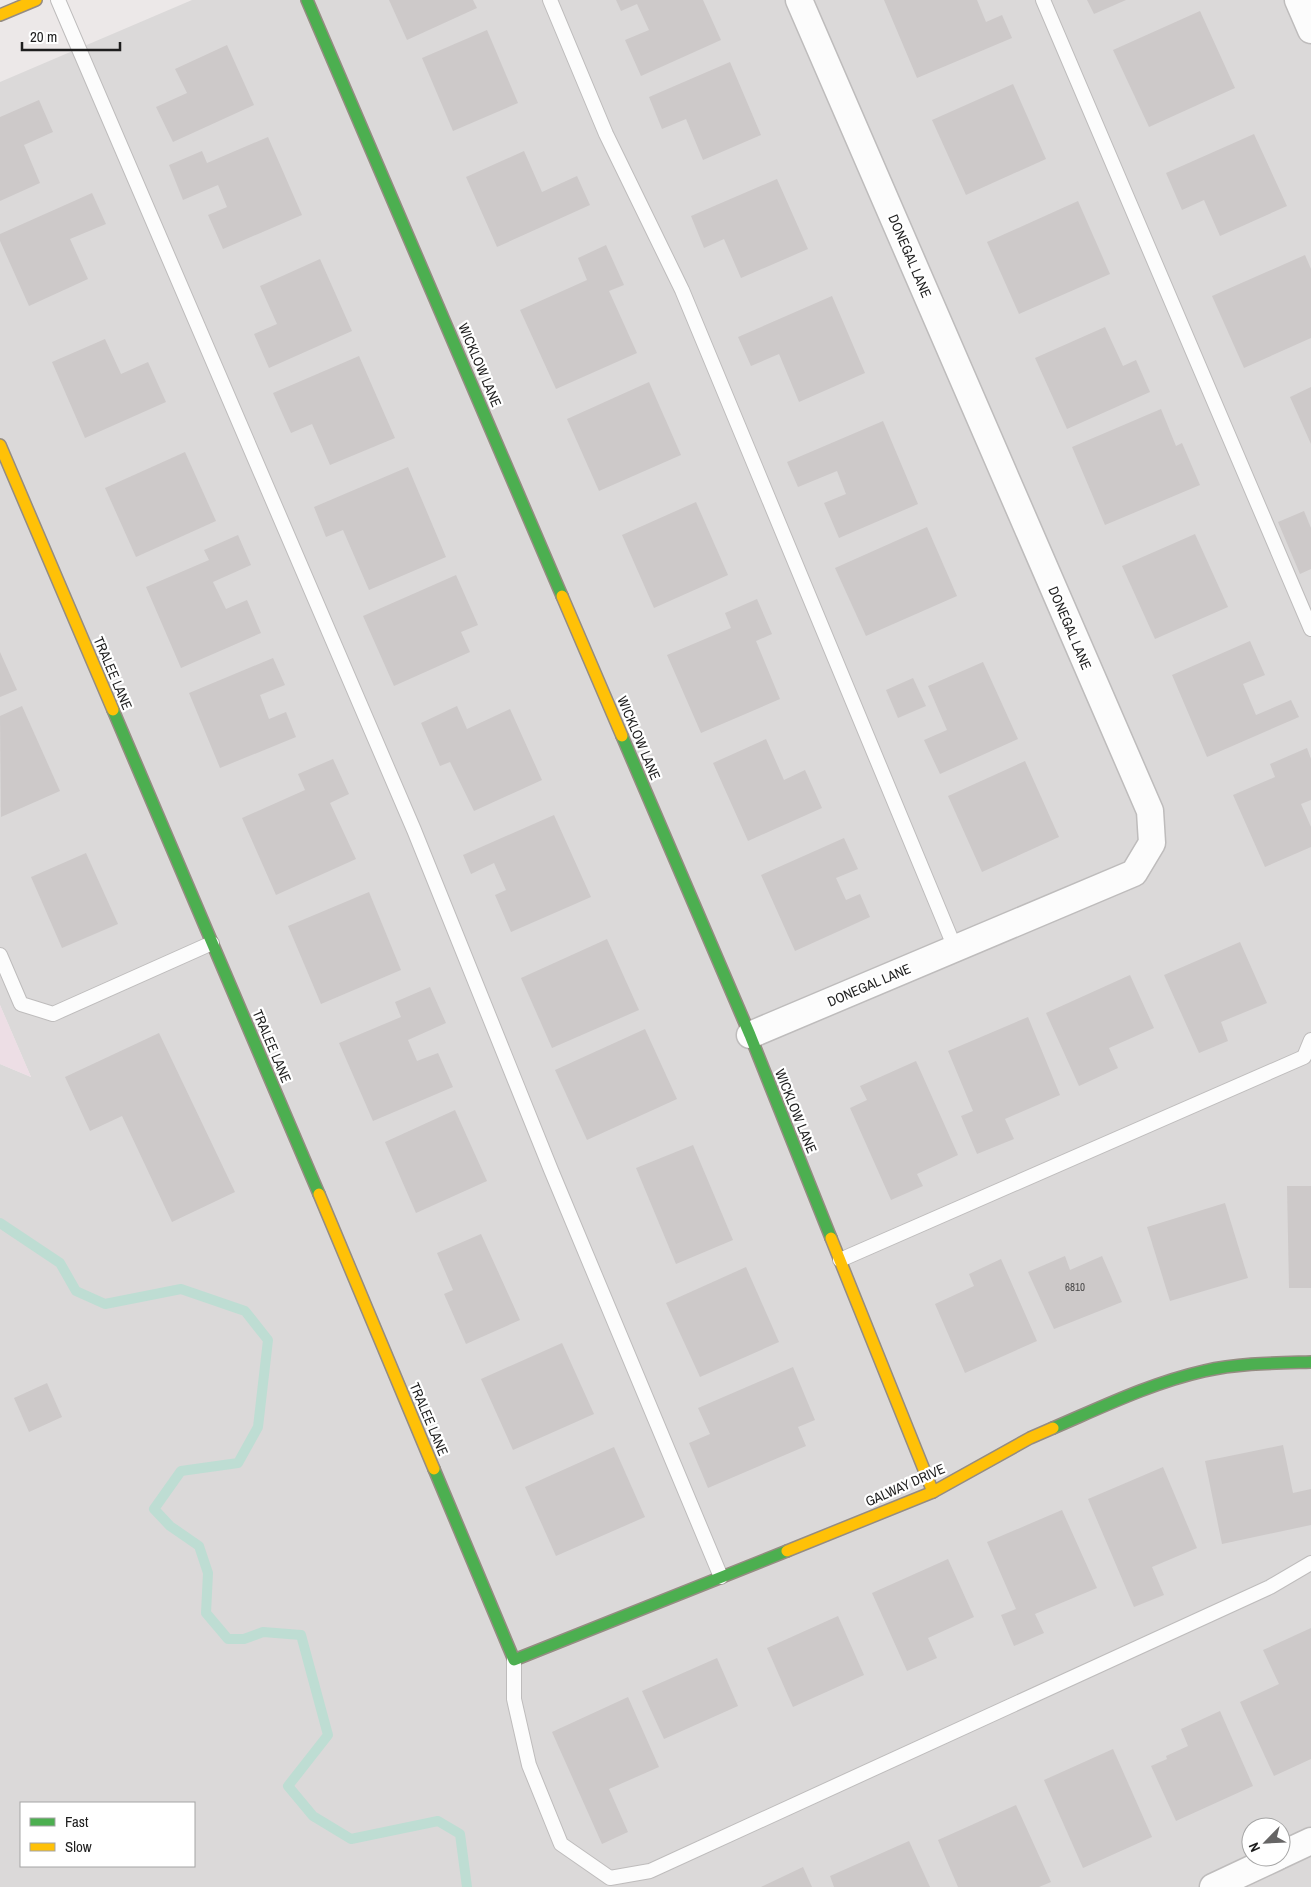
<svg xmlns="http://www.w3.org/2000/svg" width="1311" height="1887" font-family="'Archivo Narrow',sans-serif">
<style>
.residential{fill:#dbd9d9;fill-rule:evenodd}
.commercial{fill:#eddee5}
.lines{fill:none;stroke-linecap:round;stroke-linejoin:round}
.stream{stroke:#beddd3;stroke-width:10}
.building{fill:#cdc9c9}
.lane-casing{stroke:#bebcbc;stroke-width:16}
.street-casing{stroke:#bebcbc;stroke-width:29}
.fast-casing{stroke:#958c82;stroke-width:14}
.slow-casing{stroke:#958c82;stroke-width:14}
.lane{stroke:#fcfcfc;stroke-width:14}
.street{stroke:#fcfcfc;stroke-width:26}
.fast{stroke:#4caf50;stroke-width:11}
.slow{stroke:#ffc107;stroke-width:11}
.labels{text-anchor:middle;stroke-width:4.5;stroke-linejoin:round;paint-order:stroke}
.number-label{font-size:11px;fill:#4a4949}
.street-label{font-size:14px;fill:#1e1e1e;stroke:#fff}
</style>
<rect width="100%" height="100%" fill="#ece8e8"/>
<path class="residential" d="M192 0H1311V1887H0V1064L31 1077 0 1005V82ZM21 1803H194V1866H21ZM1251 1827H1281V1857H1251Z"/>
<path class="commercial" d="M0 1005 31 1077 0 1064Z"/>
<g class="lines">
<path class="stream" d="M0 1223 60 1263 76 1291 105 1304 181 1289 245 1311 268 1340 258 1427 238 1463 181 1471 154 1509 170 1526 199 1546 208 1573 206 1613 228 1639H244L263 1632 301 1635 328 1735 288 1786 313 1816 351 1839 438 1821 460 1834 467 1887"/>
</g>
<g class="building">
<path d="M389 0H473L477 8 407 40Z"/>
<path d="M616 0H703L721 40 641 76 625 40 649 30 637 4 621 11Z"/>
<path d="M884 0H977L986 22 1002 15 1012 38 917 78Z"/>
<path d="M1087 0H1126L1094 14Z"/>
<path d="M1200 11 1235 88 1149 127 1113 50Z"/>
<path d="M487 30 518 103 453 131 422 58Z"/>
<path d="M227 45 254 105 173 142 156 107 187 93 175 69Z"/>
<path d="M730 62 761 135 703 160 686 119 662 129 649 97Z"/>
<path d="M1013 84 1046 159 966 195 932 120Z"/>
<path d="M39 100 53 132 24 145 40 183 0 201V117Z"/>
<path d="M1254 134 1287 206 1220 236 1204 200 1182 210 1166 173Z"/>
<path d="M268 137 302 215 223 249 208 215 227 207 218 185 183 200 169 165 202 151 207 163Z"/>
<path d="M524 151 542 192 577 176 590 205 497 247 466 177Z"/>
<path d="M777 179 808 249 741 278 724 239 704 248 691 216Z"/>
<path d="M92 193 106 224 70 239 88 279 29 306 0 241V234Z"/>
<path d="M1078 201 1110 274 1019 314 987 242Z"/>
<path d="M606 245 624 285 609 291 637 353 556 389 520 310 587 280 578 258Z"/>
<path d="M1305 255 1311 269V338L1244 368 1212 296Z"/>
<path d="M320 259 352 331 269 368 254 334 277 324 260 286Z"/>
<path d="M832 296 865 373 799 402 779 354 751 366 738 337Z"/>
<path d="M1105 327 1123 366 1136 360 1150 392 1067 429 1035 358Z"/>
<path d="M105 339 121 374 148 362 166 402 85 438 52 362Z"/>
<path d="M359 356 395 438 330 465 312 424 291 433 273 393Z"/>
<path d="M649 382 681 455 599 491 567 419Z"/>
<path d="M1311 387V444L1290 397Z"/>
<path d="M1161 409 1176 446 1182 443 1200 485 1105 525 1072 447Z"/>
<path d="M883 421 918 504 839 538 824 503 846 494 837 471 798 487 787 462Z"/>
<path d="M185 452 216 521 136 557 105 488Z"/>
<path d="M408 467 446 557 369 590 343 530 326 537 314 507Z"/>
<path d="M696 502 728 575 654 608 622 535Z"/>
<path d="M1304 511 1311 528V569L1300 574 1278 522Z"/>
<path d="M927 527 957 596 866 636 835 568Z"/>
<path d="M1195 534 1228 607 1155 639 1122 566Z"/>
<path d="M238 535 251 565 213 582 226 609 247 600 261 633 181 668 146 587 209 560 204 550Z"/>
<path d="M456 575 478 625 461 632 470 652 394 686 363 616Z"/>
<path d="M757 599 772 634 756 641 780 699 701 733 667 655 731 628 725 613Z"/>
<path d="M1250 641 1265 675 1243 684 1256 715 1291 700 1299 717 1207 757 1172 675Z"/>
<path d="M0 652 17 690 0 697Z"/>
<path d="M273 658 285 685 260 695 269 719 286 712 296 737 220 768 189 693Z"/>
<path d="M983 662 1018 739 940 774 924 740 947 730 928 686Z"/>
<path d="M913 678 926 706 898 718 886 690Z"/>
<path d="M22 706 60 791 1 817 0 716Z"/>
<path d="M457 706 467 729 510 709 542 780 474 811 450 762 440 766 421 723Z"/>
<path d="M766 739 784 780 805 770 822 808 748 841 713 763Z"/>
<path d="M1307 748 1311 759V800L1301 804 1311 827V847L1265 867 1233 795 1275 777 1270 764Z"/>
<path d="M333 759 349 794 330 803 356 859 276 895 242 818 305 790 298 774Z"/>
<path d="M1025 761 1059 837 982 872 948 796Z"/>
<path d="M554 815 591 897 511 932 495 895 506 890 494 863 471 874 463 855Z"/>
<path d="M844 838 858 869 836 878 846 900 860 894 870 917 795 951 761 875Z"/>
<path d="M86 853 118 924 62 948 31 877Z"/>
<path d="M369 892 401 970 321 1004 288 926Z"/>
<path d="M607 939 639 1010 552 1048 521 978Z"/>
<path d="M1240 942 1267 1003 1221 1022 1228 1041 1199 1053 1164 975Z"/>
<path d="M1130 975 1154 1028 1109 1048 1118 1068 1079 1086 1046 1013Z"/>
<path d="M430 987 446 1023 408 1040 417 1061 438 1053 453 1087 373 1121 339 1043 401 1017 395 1002Z"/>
<path d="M1028 1017 1060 1095 1005 1119 1014 1139 977 1154 961 1116 973 1111 948 1051Z"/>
<path d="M645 1029 677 1099 587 1140 555 1070Z"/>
<path d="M159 1033 235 1192 172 1222 122 1116 90 1131 65 1077Z"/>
<path d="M916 1061 958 1155 917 1174 923 1186 891 1200 850 1108 867 1100 860 1086Z"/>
<path d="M455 1110 487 1181 416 1213 385 1142Z"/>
<path d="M693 1145 733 1240 676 1264 636 1168Z"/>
<path d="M1287 1186H1311V1288H1289Z"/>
<path d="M1225 1203 1248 1278 1170 1301 1147 1227Z"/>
<path d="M481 1234 520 1320 466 1344 444 1294 453 1290 437 1253Z"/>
<path d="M1065 1256 1070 1270 1102 1256 1122 1302 1054 1329 1028 1272Z"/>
<path d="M1001 1259 1037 1341 965 1373 935 1304 974 1286 969 1274Z"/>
<path d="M746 1267 779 1342 700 1377 666 1303Z"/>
<path d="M562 1343 594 1414 513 1450 481 1379Z"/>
<path d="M793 1367 815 1420 798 1427 806 1446 708 1488 689 1443 710 1434 698 1408Z"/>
<path d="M47 1383 62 1417 29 1432 14 1398Z"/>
<path d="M1283 1445 1293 1493 1311 1489V1525L1222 1544 1205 1461Z"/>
<path d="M614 1447 645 1517 556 1556 525 1487Z"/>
<path d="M1163 1467 1197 1548 1152 1567 1164 1595 1134 1607 1088 1499Z"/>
<path d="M1062 1510 1097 1588 1035 1614 1044 1633 1014 1646 1001 1615 1016 1609 987 1542Z"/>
<path d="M948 1559 974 1617 928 1638 937 1658 907 1671 872 1593Z"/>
<path d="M838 1616 864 1675 793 1707 767 1648Z"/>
<path d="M1311 1628V1759L1274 1776 1240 1702 1279 1684 1263 1650Z"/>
<path d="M717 1658 738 1706 664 1739 642 1691Z"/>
<path d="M628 1697 659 1767 609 1789 628 1832 602 1844 552 1732Z"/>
<path d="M1220 1711 1253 1786 1176 1821 1151 1766 1167 1759 1166 1756 1188 1746 1181 1729Z"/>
<path d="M1113 1749 1152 1837 1083 1868 1044 1780Z"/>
<path d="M1016 1805 1051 1882 1039 1887H958L938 1840Z"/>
<path d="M909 1841 930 1887H834L830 1876Z"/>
<path d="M803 1867 812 1887H761Z"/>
</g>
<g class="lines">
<g class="lane-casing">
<g id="lane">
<path d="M58 0 414 830 551 1170 721 1577"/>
<path d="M550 0 606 134 682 290 955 948"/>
<path d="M1043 0 1311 629"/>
<path d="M0 955 21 1004 53 1014 212 943"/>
<path d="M840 1260 1304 1057 1311 1040"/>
<path d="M514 1660V1699L529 1765 561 1844 610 1878 650 1871 1270 1587 1311 1563"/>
</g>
</g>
<g class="street-casing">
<g id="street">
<path d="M1298 0 1311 30"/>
<path d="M750 1035 1134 873 1152 843 1150 811 799 0"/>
<path d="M1281 1855 1311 1841"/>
<path d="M1213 1887 1277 1857"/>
</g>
</g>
<g class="fast-casing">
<g id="fast">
<path d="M307 0 562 596"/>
<path d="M113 710 319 1194"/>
<path d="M622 736 750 1035 831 1238"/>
<path d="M1053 1428C1102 1407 1151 1383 1204 1371 1239 1363 1275 1363 1311 1362"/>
<path d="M434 1469 514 1660 787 1551"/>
</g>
</g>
<g class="slow-casing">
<g id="slow">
<path d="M0 15 36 0"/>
<path d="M0 445 113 710"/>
<path d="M562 596 622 736"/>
<path d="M319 1194 434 1469"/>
<path d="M831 1238 933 1492"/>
<path d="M787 1551 933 1492 1030 1438 1053 1428"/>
</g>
</g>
<use href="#lane" class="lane"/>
<use href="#street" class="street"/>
<use href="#fast" class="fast"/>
<use href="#slow" class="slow"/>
</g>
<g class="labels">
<g class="number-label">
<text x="1075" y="1291">6810</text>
</g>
<g class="street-label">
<text transform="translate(910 256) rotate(67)" y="5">DONEGAL LANE</text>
<text transform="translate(480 365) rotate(67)" y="5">WICKLOW LANE</text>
<text transform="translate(1070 628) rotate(67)" y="5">DONEGAL LANE</text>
<text transform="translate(113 673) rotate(67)" y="5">TRALEE LANE</text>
<text transform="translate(639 738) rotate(67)" y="5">WICKLOW LANE</text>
<text transform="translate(869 985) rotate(-23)" y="5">DONEGAL LANE</text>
<text transform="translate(272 1046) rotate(67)" y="5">TRALEE LANE</text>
<text transform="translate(796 1111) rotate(68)" y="5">WICKLOW LANE</text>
<text transform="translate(429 1419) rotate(67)" y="5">TRALEE LANE</text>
<text transform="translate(905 1485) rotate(-24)" y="5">GALWAY DRIVE</text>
</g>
</g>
<rect x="20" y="1802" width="175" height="65" fill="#ffffff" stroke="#a5a5a5"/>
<rect x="30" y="1818" width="25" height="8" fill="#4caf50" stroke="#a5a5a5"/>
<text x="65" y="1827" font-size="15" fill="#1e1e1e">Fast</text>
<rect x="30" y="1843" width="25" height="8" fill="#ffc107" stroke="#a5a5a5"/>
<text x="65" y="1852" font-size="15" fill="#1e1e1e">Slow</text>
<g transform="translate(1266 1842) rotate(246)"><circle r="24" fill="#ffffff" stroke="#a5a5a5"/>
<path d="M0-4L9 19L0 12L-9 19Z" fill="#666565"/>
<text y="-8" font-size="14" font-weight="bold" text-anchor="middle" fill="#1e1e1e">N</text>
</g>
<path d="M22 42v8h98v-8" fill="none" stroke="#1e1e1e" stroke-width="2.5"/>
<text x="30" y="42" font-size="15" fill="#1e1e1e" stroke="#ffffff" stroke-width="4" paint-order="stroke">20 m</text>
</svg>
